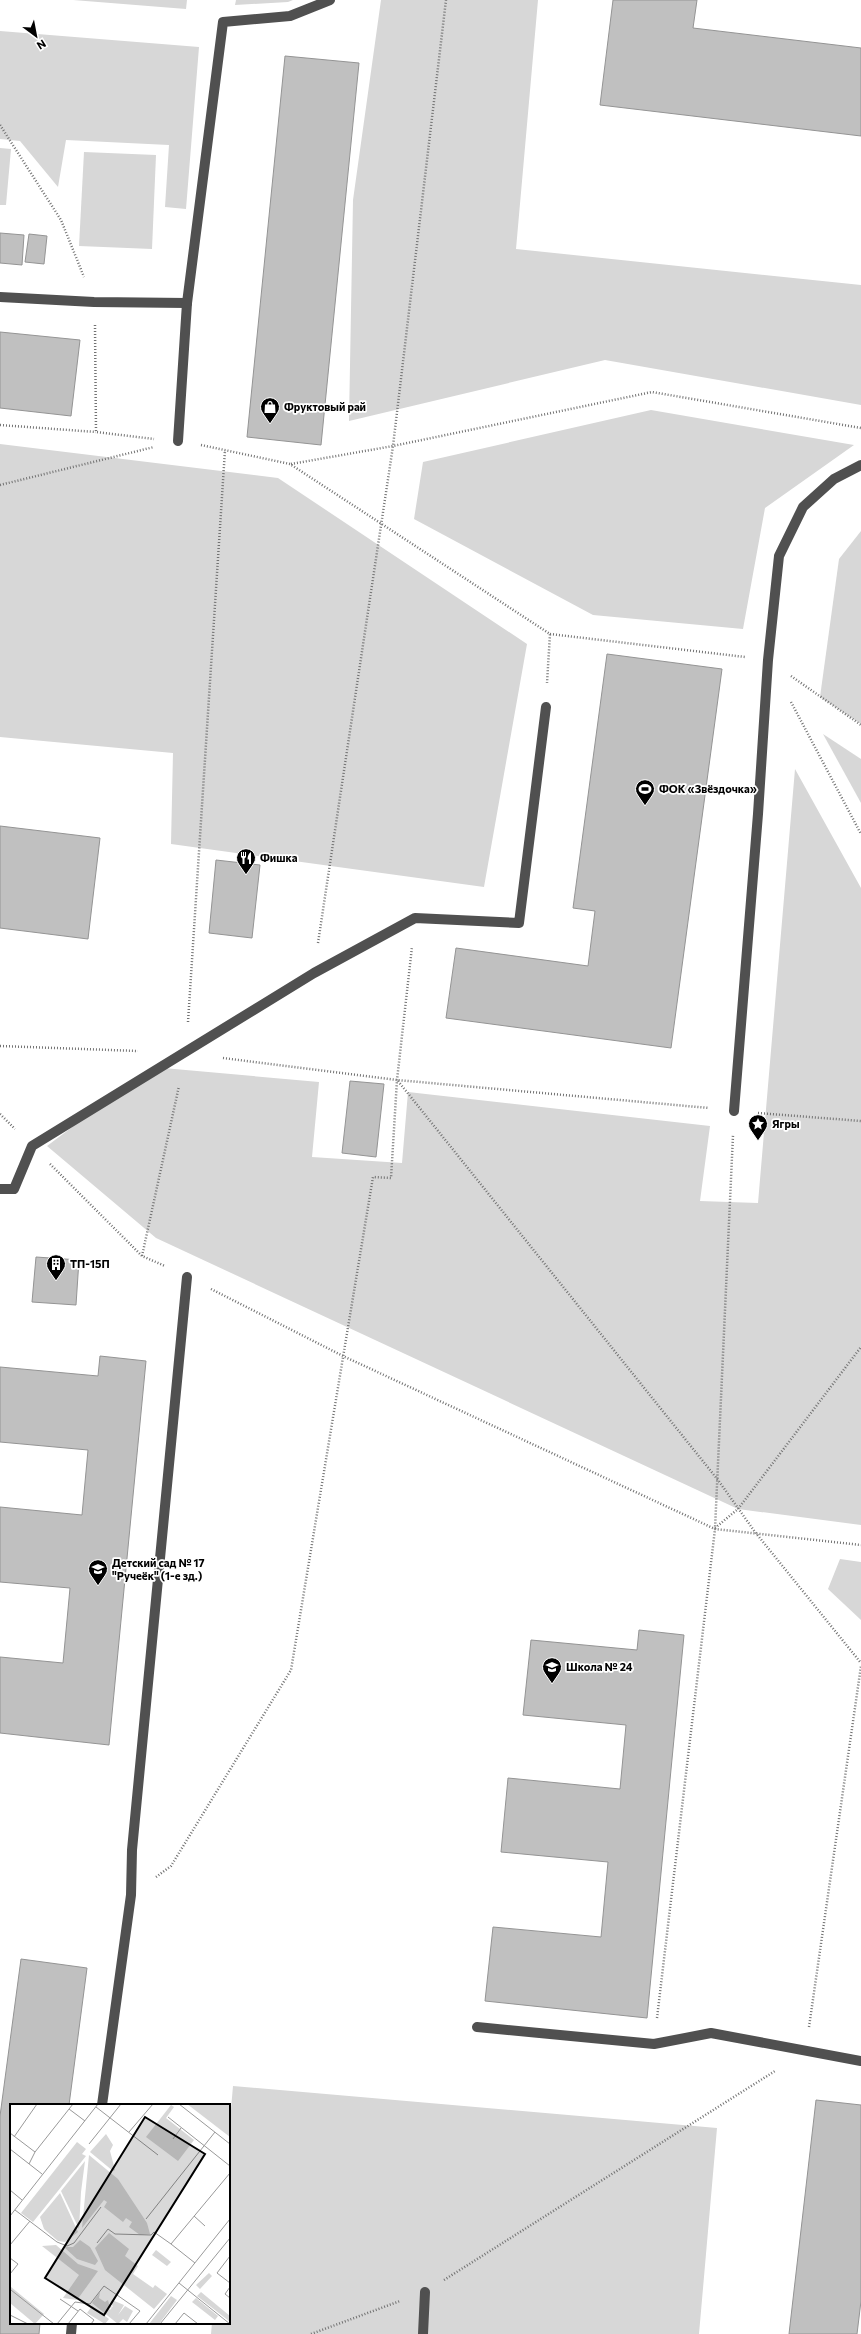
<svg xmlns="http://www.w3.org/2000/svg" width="861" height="2334" font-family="Commissioner,sans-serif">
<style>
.green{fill:#d7d7d7}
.building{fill:#c0c0c0;stroke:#949494}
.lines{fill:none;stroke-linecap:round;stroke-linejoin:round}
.path{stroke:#727272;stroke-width:2.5;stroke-dasharray:1 2;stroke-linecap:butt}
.minor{stroke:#505050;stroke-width:10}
.labels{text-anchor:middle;stroke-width:3.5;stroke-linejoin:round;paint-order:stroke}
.poi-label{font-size:11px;font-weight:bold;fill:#000;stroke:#fff;text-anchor:start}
.inset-road{fill:none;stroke:#999;stroke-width:1}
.view{fill:#000;fill-opacity:0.15;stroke:#000;stroke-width:2}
.inset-edge{fill:none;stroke:#000;stroke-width:2}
</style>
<rect width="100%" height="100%" fill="#fff"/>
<g class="green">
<path d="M73 0H187L186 9Z"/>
<path d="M236 0H293L288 2 235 5Z"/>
<path d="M381 0H538L516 249 861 285V405L605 360 349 421 353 200Z"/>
<path d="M0 31 199 47 186 209 165 207 169 145 66 140 58 187 20 141 0 139Z"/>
<path d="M0 148 11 149 6 205H0Z"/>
<path d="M84 152 156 155 152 249 79 246Z"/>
<path d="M651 410 854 445 765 508 743 629 593 615 414 519 423 462Z"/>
<path d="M0 444 278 478 527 644 484 887 171 844 173 753 0 737Z"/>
<path d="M861 531V724L820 697 839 559Z"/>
<path d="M823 734 861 759V803Z"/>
<path d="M795 769 861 888V1525L738 1509 156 1238 47 1146 152 1067 319 1082 312 1157 402 1163 408 1092 710 1126 700 1201 758 1203Z"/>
<path d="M840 1559 861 1562V1620L828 1589Z"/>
<path d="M233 2086 717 2128 699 2334H211L212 2323H229V2132Z"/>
</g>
<g class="building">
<path d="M613 0H697L693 28 861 48V136L600 105Z"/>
<path d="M285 56 359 63 321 445 247 437Z"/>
<path d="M0 233 24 235 22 265 0 263Z"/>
<path d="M29 234 47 236 44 264 25 262Z"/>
<path d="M0 332 80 340 71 416 0 408Z"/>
<path d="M607 654 722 669 671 1048 446 1018 456 948 588 966 595 911 573 908Z"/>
<path d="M0 826 100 838 88 939 0 928Z"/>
<path d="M216 860 260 865 252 938 209 933Z"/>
<path d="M350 1081 384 1084 376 1157 342 1153Z"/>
<path d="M36 1257 79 1260 76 1305 32 1302Z"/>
<path d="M100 1356 146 1361 109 1745 0 1733V1657L63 1663 70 1588 0 1582V1507L82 1515 88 1450 0 1442V1367L98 1376Z"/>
<path d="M639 1630 684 1635 647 2018 485 2001 493 1927 601 1937 608 1862 501 1852 508 1778 620 1789 626 1725 523 1715 531 1640 637 1650Z"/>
<path d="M21 1959 87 1968 69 2105H11V2323H40L39 2334H0V2116Z"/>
<path d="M816 2100 861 2105V2301L857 2334H789Z"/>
</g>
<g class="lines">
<g class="path">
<path d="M0 125 61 220 84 277"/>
<path d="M95 325 96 432 154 439"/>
<path d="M0 425 96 432"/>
<path d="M201 445 290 464 550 634 547 683"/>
<path d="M291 464 393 446 652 392 861 428"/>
<path d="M0 485 154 447"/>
<path d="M550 634 745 657"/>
<path d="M791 676 861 725"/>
<path d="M791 702 861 834"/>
<path d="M318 943 393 446 446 0"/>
<path d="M188 1022 225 450"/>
<path d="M0 1046 138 1051"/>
<path d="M223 1058 397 1080 709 1108"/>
<path d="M398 1081 718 1480 755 1532 861 1663"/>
<path d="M758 1113 861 1121"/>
<path d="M0 1114 15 1129"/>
<path d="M50 1164 142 1256 165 1266"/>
<path d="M142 1256 179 1086"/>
<path d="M211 1289 343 1356 715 1529 861 1545"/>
<path d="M715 1528 738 1509 861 1347"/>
<path d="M156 1877 171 1866 291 1670 373 1177 391 1178 397 1080 412 947"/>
<path d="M657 2018 715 1529 733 1135"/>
<path d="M809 2027 861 1666"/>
<path d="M444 2280 775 2071"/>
<path d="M311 2334 400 2301"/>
</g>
<g class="minor">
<path d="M0 297 94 302 187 303 223 22 290 16 330 0"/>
<path d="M178 441 187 303"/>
<path d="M734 1111 758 814 768 660 779 556 803 507 834 479 861 465"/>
<path d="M0 1189H14L32 1146 314 973 415 918 519 923 546 707"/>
<path d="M477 2027 654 2044 711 2033 861 2061"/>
<path d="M102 2105 131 1895 132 1850 187 1277"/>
<path d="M71 2334 72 2323"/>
<path d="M423 2334 425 2292"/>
</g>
</g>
<defs>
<g id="shop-pin" transform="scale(1)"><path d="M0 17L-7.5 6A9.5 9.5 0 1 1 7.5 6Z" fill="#000" stroke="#fff"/><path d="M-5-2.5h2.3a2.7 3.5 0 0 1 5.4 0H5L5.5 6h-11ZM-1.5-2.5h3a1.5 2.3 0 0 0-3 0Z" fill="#fff"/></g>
<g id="stadium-pin" transform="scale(1)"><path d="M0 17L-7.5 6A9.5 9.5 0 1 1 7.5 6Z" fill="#000" stroke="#fff"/><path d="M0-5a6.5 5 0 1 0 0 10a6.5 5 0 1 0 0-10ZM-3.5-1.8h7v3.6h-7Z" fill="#fff"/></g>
<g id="restaurant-pin" transform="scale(1)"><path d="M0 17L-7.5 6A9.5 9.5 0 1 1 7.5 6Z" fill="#000" stroke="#fff"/><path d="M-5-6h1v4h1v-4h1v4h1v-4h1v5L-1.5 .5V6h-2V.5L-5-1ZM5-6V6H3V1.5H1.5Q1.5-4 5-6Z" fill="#fff"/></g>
<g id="sight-pin" transform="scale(1)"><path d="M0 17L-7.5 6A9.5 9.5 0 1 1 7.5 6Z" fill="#000" stroke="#fff"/><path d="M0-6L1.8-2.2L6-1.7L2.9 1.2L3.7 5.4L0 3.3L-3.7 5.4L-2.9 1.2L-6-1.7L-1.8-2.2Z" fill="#fff"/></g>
<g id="building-pin" transform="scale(1)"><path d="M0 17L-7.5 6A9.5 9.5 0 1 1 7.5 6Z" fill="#000" stroke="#fff"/><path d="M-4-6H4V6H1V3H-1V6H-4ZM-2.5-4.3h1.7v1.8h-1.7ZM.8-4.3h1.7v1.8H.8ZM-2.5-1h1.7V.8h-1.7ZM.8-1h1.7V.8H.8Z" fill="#fff"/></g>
<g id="school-pin" transform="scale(1)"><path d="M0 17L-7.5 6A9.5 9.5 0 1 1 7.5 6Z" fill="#000" stroke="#fff"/><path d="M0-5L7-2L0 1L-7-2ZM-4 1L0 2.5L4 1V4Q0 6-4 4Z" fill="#fff"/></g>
</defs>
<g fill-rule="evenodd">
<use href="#shop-pin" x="270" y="407"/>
<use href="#stadium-pin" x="645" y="789"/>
<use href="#restaurant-pin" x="246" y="858"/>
<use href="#sight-pin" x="758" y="1124"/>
<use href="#building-pin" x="56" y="1264"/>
<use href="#school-pin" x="98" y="1569"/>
<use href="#school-pin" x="552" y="1667"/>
</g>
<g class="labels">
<g class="poi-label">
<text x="284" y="411">Фруктовый рай</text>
<text x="659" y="793">ФОК «Звёздочка»</text>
<text x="260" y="862">Фишка</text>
<text x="772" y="1128">Ягры</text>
<text x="70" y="1268">ТП-15П</text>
<text x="112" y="1567">Детский сад № 17<tspan x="112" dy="13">"Ручеёк" (1-е зд.)</tspan></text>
<text x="566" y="1671">Школа № 24</text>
</g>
</g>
<g transform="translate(10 2104)">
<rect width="220" height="220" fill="#fff"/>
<path d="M177 0H220V33L181 3ZM161 1 164 3 156 14 184 36 168 57 136 33ZM96 30 103 41 100 47 105 66 103 67 80 48ZM67 38 76 45 72 50 76 52 23 118 11 109ZM79 51 108 75 137 119 140 130 130 131 119 123 122 118 116 114 113 118 94 103 97 98 94 96 72 124ZM75 57 71 88 69 125 51 87ZM50 89 68 128 55 138 48 137 34 125 30 113ZM99 129 119 145 115 152 128 162 123 170 143 184 145 181 157 190 144 205 95 166 85 144ZM70 136 80 143 88 157 85 161 67 155 54 143H63ZM46 141 68 160 88 167 67 196 53 194 69 171 32 142ZM146 146 161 158 157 162 142 151ZM199 169 202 172 190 185 186 181ZM1 183 34 210 25 220 0 199ZM90 188 89 194 95 198 98 196 99 200 102 203 99 205 104 209 100 206 103 202 100 200 102 196 114 201 108 211 115 202 123 207 117 218 113 215 108 220 82 199ZM191 188 220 212 219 217 187 192ZM161 192 167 196 149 220H139ZM186 194 208 212 205 216 182 198ZM82 202 99 215 95 220 77 209Z" fill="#d7d7d7"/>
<path class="inset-road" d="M169 0 220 40M86 3 148 51M59 5 75 17M158 13 220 62M119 28 143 0M0 29 25 48M4 33 27 0M163 35 171 24M79 40 111 0M0 45 32 70M19 60 25 48 63 0M0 86 12 96M5 106 47 138 57 142 64 139 91 103M0 112 88 0M184 112 195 122M136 115 205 28M87 139 98 125 105 130 141 131 144 128 161 140M0 141 20 117M220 152 207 169 220 179M0 154 8 160 0 170M185 159 161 140 220 69M169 179 220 220M220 183 215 190 220 194M1 186 44 220M50 195 68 207M0 211 18 220M47 220 65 198 80 200 94 182 130 207 119 220M58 220 70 205 84 216 81 220M136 220 220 115M150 220 220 134M165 220 174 209 188 220"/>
<path class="view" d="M135 13 195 50 94 211 35 174Z"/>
<rect width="220" height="220" class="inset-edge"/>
</g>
<g transform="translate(36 36) rotate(148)" stroke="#ffffff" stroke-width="3" paint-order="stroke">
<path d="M0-3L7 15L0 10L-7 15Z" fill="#000000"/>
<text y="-6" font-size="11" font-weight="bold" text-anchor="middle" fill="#000000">N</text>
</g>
</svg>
